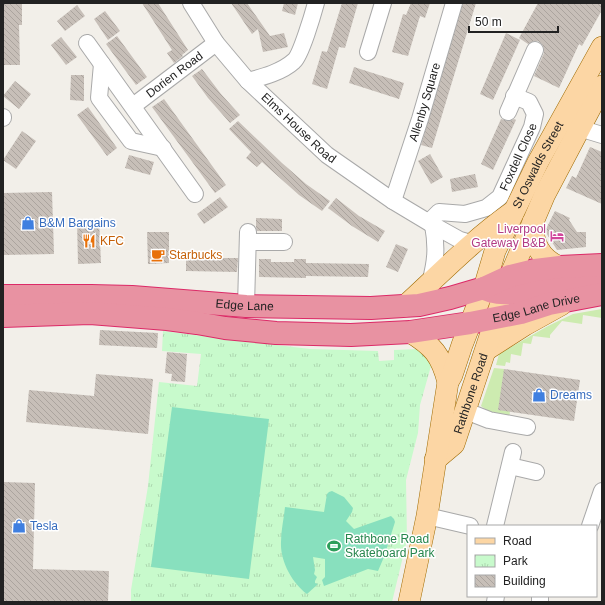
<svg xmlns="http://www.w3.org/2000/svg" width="605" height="605" font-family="Helvetica,sans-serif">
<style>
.grass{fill:#cdebb0}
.park{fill:url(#park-tufts)}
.pitch{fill:#88e0be}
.building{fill:url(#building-back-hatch)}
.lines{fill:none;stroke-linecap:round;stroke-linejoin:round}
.minor-casing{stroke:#a9a9a9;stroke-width:18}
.major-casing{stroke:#a06b00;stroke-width:22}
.highway-casing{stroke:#dc2a67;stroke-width:24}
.minor{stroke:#fff;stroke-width:16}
.major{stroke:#fcd6a4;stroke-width:21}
.highway{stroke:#e892a2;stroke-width:22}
.labels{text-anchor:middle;stroke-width:3;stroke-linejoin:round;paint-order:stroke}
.street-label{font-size:12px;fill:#222;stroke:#fff}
.shop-label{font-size:12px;fill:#366cbe;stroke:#fff;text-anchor:start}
.hotel-label{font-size:12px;fill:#b23c85;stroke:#fff;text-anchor:end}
.food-label{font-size:12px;fill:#c56008;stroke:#fff;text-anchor:start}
.leisure-label{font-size:12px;fill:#27864d;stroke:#fff;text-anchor:start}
</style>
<defs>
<pattern id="park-tufts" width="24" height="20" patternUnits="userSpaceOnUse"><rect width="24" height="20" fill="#c8facc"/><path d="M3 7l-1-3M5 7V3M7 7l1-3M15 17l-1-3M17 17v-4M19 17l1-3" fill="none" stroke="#acd6af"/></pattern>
<pattern id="building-back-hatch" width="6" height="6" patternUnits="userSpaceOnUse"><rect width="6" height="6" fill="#c7bfb8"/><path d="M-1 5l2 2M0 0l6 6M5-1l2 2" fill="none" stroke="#aba49e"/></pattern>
</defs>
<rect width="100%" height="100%" fill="#f2efe9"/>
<g class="grass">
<path d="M602 309V318L583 315 582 324 562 321 550 335V338L533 336 531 344 523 343 521 356 511 354 510 363 506 362 505 366 496 365 499 354 548 326 573 314Z"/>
<path d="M494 368 504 369 510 411 509 419 489 412 481 406Z"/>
</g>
<path class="park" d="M163 331 310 349 378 351 379 361 394 360V350L419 349 430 361 431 366 420 405 418 433 406 480 407 540 392 602H131V590L148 486 159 382 197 386 201 354 162 351Z"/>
<g class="pitch">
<path d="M172 407 269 419 249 579 151 567Z"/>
<path d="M332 491 344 497 353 508 352 512 346 521 354 529 391 516 394 519 395 522 384 557 378 571 368 569 324 586 322 580 325 577V559L313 557 315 570 314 574 317 577 315 581V583L318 584 307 594C292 583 280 561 281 542 281 530 284 518 285 507L324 512 327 494 329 492Z"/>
</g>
<g class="building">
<path d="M3 3H22V25H19L20 65H3Z"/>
<path d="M142 3H158L188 50 182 55 183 56 174 63 167 53 172 50Z"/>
<path d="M231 3H247L270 36 284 33 288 47 263 52 258 29 252 34Z"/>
<path d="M284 3H298L295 15 282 11Z"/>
<path d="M342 3H358L345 48 339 47 327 89 312 84 322 51 327 52Z"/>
<path d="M411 3H430L425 18 420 16 408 56 392 52 403 14 406 15Z"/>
<path d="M463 3H476L432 148 421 145Z"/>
<path d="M538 3H602V10L582 46 579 44 559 88 534 76 544 53V49L542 44 538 41H534L528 44 519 38Z"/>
<path d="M77 5 85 16 65 31 57 21Z"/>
<path d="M105 11 120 31 108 40 94 19Z"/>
<path d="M506 33 520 40 493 100 480 94Z"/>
<path d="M117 36 147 77 136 85 106 44Z"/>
<path d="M61 37 77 57 66 65 51 45Z"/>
<path d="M354 67 404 83 399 99 349 83Z"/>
<path d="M202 69 221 94 240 115 230 123 208 98 192 76Z"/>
<path d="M71 75H84V101L70 100Z"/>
<path d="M15 81 31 94 19 109 3 96Z"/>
<path d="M164 99 226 185 215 193 152 107Z"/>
<path d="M88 107 117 148 107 156 77 115Z"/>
<path d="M501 119 509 121 514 119 516 120 493 170 481 164Z"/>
<path d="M238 121 282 163 306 184 330 201 322 211 299 195 262 162 257 167 246 158 251 152 229 129Z"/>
<path d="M22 131 36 141 16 169 3 160Z"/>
<path d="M590 147 602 152V204L566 188 572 176 576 178Z"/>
<path d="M430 154 443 177 431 184 418 161Z"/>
<path d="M129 155 154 162 150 175 125 168Z"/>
<path d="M475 174 478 187 452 192 450 179Z"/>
<path d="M52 192 54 254 3 255V193Z"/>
<path d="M220 197 228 207 204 224 197 214Z"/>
<path d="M336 198 359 216 385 231 378 242 352 226 328 208Z"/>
<path d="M555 211 570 218 569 220 577 232H586V247L557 250 545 231Z"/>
<path d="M256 218 282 219V231H257L256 227Z"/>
<path d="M99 219 101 263 78 264 77 220Z"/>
<path d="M147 232H169V263L148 264Z"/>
<path d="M396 244 408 249 398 272 386 267Z"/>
<path d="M186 258H238L237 272 186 271Z"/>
<path d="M259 259H271V262H294V259H306V263L369 264 368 277 306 276V278L259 277Z"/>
<path d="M100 330 158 333 157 348 99 345Z"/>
<path d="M167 352 187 354 185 382 171 381 172 374 165 373Z"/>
<path d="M504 369 580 380 574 421 498 410Z"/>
<path d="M96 374 153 379 148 434 26 422 29 390 94 396Z"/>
<path d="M3 482 35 483 33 569 109 571 108 602H3Z"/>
</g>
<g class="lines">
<g class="minor-casing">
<g id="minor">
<path id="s1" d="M191 3 216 43 248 81 327 155 393 201 433 225 460 240 467 242H474"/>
<path d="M87 43 195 194"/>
<path d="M368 52 383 3"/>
<path d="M102 64 99 98 131 141 163 148"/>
<path d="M248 81C263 77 282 72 294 61 301 55 313 14 316 3"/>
<path id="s2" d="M133 106 216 43"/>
<path d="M508 112 535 50"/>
<path d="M3 118V117"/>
<path d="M579 128 602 135"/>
<path id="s3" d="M393 201 420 119 454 3"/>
<path id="s4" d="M429 222 439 212 465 214 486 208 500 197 532 127 535 114 529 102 514 96"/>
<path d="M248 242H284"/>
<path d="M430 283C436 261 437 247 433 225"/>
<path d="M246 306 248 232"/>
<path d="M466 411 489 420 527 427"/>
<path d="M510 466 536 472"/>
<path d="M427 516 470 526"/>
<path d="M495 526 513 452"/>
<path d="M590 526 602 491"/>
<path d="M495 602 496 596"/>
<path d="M540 602V596"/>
</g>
</g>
<g class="major-casing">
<g id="major">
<path d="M533 222C532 243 540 259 560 267"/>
<path d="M405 306C440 274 473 240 511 213"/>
<path d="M410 332C433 346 441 355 448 382"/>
<path d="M486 350 525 325 561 305"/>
<path id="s5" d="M435 460 454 444 510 276 545 194 602 86"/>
<path id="s6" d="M409 602 427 516 448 382 452 375 462 345 484 288 495 251 538 162 602 47"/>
</g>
</g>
<g class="highway-casing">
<g id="highway">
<path d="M484 288C502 302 549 284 572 282 582 281 591 283 602 286"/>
<path id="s7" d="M3 296H91L132 297 246 306 371 308 419 305 450 298 484 288 510 276 535 270 560 267 602 265"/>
<path id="s8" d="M3 316 90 313 167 319 197 323 225 328 276 333 351 335 410 332 470 323 521 313 549 304 602 294"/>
</g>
</g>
<use href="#minor" class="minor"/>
<use href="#major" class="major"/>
<use href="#highway" class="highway"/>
</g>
<defs>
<g id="shop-bare" transform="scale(1.08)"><path d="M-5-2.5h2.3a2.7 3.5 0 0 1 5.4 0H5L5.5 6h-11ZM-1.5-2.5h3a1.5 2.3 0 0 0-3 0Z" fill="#3f7fe0" stroke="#fff" stroke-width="2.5" paint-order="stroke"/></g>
<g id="hotel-bare" transform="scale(1.08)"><path d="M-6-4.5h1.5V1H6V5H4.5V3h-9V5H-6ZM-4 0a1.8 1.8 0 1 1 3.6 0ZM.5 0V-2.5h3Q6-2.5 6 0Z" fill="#d1479c" stroke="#fff" stroke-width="2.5" paint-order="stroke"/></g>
<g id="restaurant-bare" transform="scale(1.08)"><path d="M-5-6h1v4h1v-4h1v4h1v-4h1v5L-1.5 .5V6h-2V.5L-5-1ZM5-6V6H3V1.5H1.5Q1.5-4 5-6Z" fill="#e8710a" stroke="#fff" stroke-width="2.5" paint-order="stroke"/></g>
<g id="cafe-bare" transform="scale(1.08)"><path d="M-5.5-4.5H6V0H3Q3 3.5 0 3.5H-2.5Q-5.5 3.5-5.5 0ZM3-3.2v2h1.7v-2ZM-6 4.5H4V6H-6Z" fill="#e8710a" stroke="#fff" stroke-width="2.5" paint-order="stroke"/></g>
<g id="stadium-bare" transform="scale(1.08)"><path d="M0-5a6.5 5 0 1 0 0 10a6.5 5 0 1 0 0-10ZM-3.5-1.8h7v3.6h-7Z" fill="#2e9e5b" stroke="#fff" stroke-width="2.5" paint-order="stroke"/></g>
</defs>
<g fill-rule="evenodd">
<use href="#shop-bare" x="28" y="223"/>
<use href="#hotel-bare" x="557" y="236"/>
<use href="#restaurant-bare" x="89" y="241"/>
<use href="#cafe-bare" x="158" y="255"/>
<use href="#shop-bare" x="539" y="395"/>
<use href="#shop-bare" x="19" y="526"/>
<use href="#stadium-bare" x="334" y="546"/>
</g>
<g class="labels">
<g class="street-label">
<text dy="4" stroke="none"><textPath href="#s2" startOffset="52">Dorien Road</textPath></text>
<text dy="4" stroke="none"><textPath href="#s3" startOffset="104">Allenby Square</textPath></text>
<text dy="4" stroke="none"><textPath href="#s1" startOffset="166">Elms House Road</textPath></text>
<text dy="4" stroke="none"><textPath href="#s4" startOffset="124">Foxdell Close</textPath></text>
<text dy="4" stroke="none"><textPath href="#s6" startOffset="459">St Oswalds Street</textPath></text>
<text dy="4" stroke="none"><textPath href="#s7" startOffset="242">Edge Lane</textPath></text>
<text dy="4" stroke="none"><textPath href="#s8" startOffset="537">Edge Lane Drive</textPath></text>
<text dy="4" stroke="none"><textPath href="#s5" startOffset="78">Rathbone Road</textPath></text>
</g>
<g class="shop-label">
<text x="39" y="227">B&amp;M Bargains</text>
<text x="550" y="399">Dreams</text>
<text x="30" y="530">Tesla</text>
</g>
<g class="hotel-label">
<text x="546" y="233">Liverpool<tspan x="546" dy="14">Gateway B&amp;B</tspan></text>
</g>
<g class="food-label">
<text x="100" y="245">KFC</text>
<text x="169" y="259">Starbucks</text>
</g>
<g class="leisure-label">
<text x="345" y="543">Rathbone Road<tspan x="345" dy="14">Skateboard Park</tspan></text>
</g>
</g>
<rect width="605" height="605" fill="none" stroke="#222222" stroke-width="8"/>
<rect x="467" y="525" width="130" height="72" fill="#ffffff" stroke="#a7a7a7"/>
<rect x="475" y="538" width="20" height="6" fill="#fcd6a4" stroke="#a7a7a7"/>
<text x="503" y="545" font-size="12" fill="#222222">Road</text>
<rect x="475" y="555" width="20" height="12" fill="url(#park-tufts)" stroke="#a7a7a7"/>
<text x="503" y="565" font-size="12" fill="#222222">Park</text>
<rect x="475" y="575" width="20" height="12" fill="url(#building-back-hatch)" stroke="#a7a7a7"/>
<text x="503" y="585" font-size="12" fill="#222222">Building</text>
<path d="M469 26v6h89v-6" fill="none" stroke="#222222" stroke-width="2"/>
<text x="475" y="26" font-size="12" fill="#222222" stroke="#ffffff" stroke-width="3" paint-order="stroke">50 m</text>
</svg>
